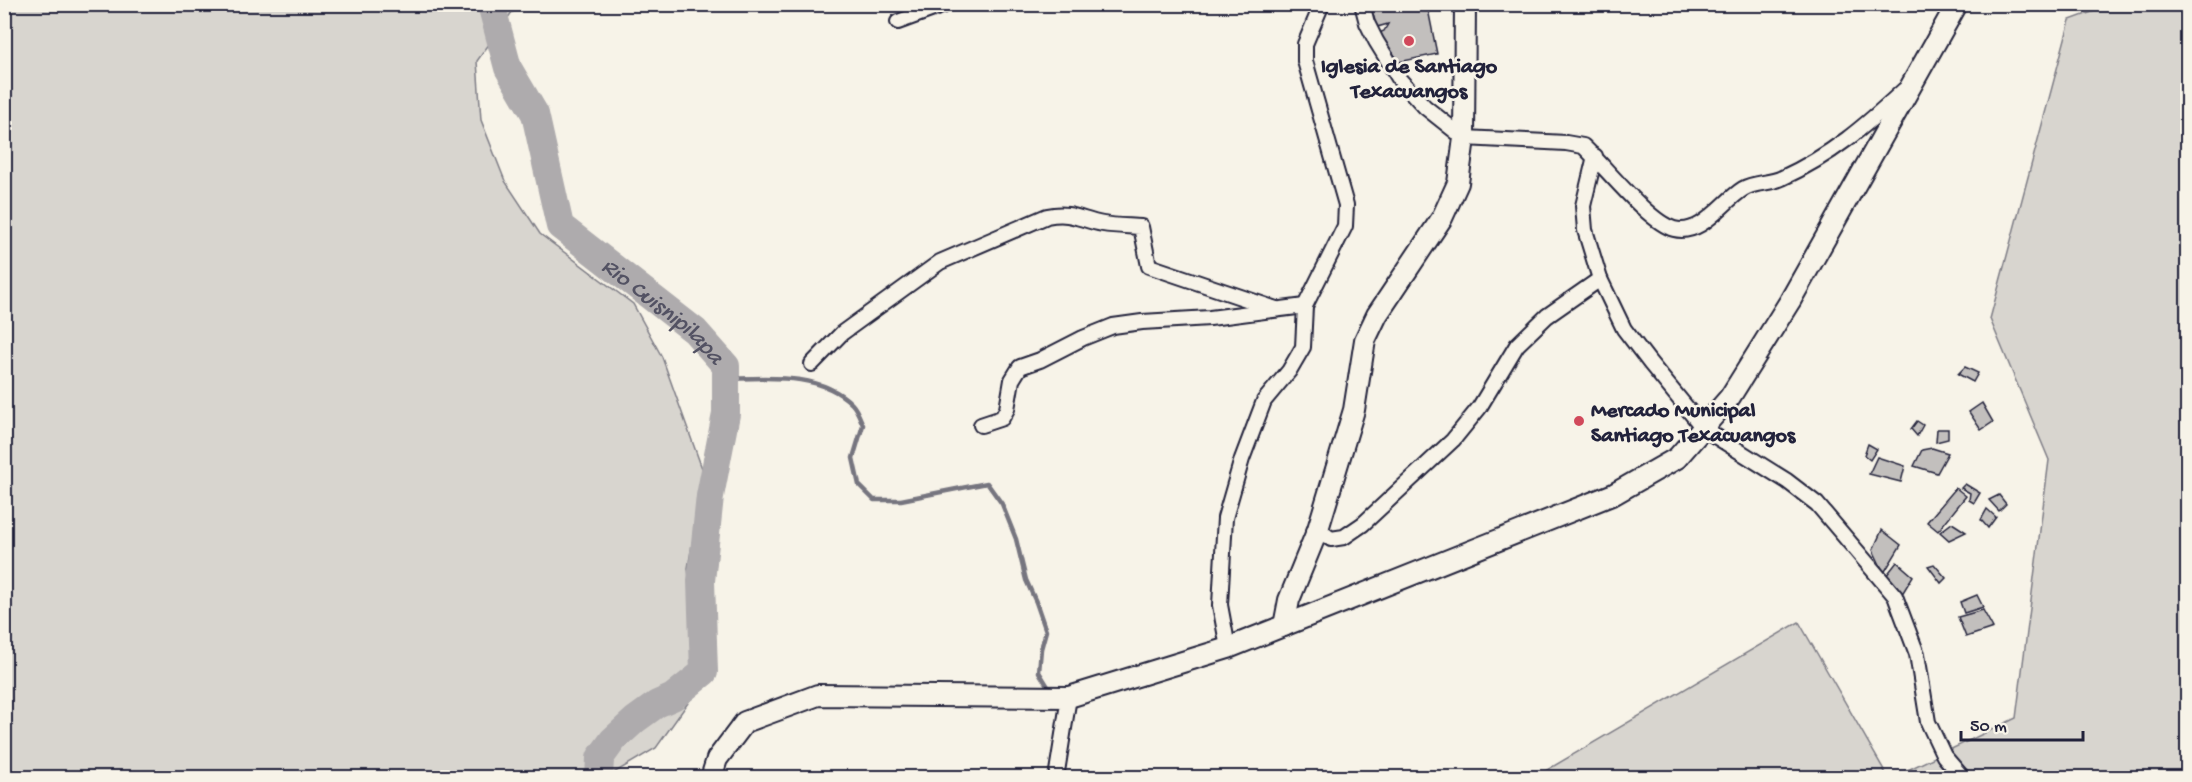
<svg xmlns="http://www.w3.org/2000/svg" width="2192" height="782" font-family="'Gochi Hand',sans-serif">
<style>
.green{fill:#d8d5cf;stroke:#7d7c85;stroke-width:1.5}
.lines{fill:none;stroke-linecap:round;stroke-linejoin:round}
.stream{stroke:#76747f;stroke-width:4.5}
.river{stroke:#aeabad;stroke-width:28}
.building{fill:#c2bfbd;stroke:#22223b;stroke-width:1.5}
.street-casing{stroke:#22223b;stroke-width:18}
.secondary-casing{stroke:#22223b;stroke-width:24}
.street{stroke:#f7f3e8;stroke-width:14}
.secondary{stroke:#f7f3e8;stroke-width:20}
.poi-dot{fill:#d1495b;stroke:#f7f3e8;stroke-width:2}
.labels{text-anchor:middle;stroke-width:5;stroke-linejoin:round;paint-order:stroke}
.poi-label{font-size:22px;font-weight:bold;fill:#22223b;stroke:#f7f3e8}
.water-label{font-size:24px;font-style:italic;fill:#535263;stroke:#f7f3e8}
</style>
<rect width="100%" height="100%" fill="#f7f3e8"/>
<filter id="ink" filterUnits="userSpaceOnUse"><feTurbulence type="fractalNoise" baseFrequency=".0167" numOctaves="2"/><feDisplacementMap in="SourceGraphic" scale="12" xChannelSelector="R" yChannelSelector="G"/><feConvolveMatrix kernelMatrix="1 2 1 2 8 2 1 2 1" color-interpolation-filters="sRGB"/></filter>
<g filter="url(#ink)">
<g class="green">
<path d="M5 4 526 5 512 12 477 61 481 120 505 181 540 234 633 304 662 357 704 474 688 568 700 686 656 748 607 777H5Z"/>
<path d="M2111 5H2187V777L1891 778 2016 718 2049 460 1990 319 2070 20Z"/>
<path d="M1799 622 1888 777H1535Z"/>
</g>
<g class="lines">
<path class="stream" d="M726 379C768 378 820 372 852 404 857 409 860 418 863 425L853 458 859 485 874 500H901L987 483 1002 504 1016 539 1026 580 1036 602 1046 631 1041 649 1039 672 1050 690"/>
<path class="river" id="s1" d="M491 4 508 68 535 114 560 226 695 331 726 366V414L710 496 701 581 704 672 673 697 657 704 635 720 613 740 600 758 599 778"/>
</g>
<g class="building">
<path d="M1367 4H1427L1437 54 1399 62 1379 33 1384 31 1388 24 1377 27 1373 17H1371Z"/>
<path d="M1965 367 1978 373 1973 382 1958 374Z"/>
<path d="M1982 403 1993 422 1981 430 1969 412Z"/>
<path d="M1917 421 1923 425 1917 436 1911 429Z"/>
<path d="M1937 429H1948V439L1936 442Z"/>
<path d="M1868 444 1877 449 1870 460 1864 455Z"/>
<path d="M1932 448 1948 453 1937 473 1914 466 1922 450Z"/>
<path d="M1877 457 1905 466 1901 482 1869 474Z"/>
<path d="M1965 484 1980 493 1974 503 1969 500 1970 493 1961 488Z"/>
<path d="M1956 488 1966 496 1938 531 1927 522Z"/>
<path d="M1999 495 2006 504 1999 511 1989 500Z"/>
<path d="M1987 509 1996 517 1988 528 1981 520Z"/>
<path d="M1952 523 1966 532 1949 540 1940 532Z"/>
<path d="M1882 530 1901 545 1884 573 1873 550Z"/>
<path d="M1897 562 1913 576 1902 594 1886 576Z"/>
<path d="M1934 564 1946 578 1941 583 1928 566Z"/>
<path d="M1977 595 1983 607 1964 613 1960 602Z"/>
<path d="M1983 610 1993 628 1966 637 1958 617Z"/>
</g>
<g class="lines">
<g class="street-casing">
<g id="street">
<path d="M1362 4 1367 23 1376 41 1400 80 1425 107 1464 138 1566 143 1583 146C1604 165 1649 223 1674 229 1702 236 1722 202 1743 189 1754 182 1770 184 1782 178 1832 155 1864 127 1904 90"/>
<path d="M898 22 947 4"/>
<path d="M1595 156 1583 206 1585 230 1600 279 1624 329 1650 363 1704 429 1787 481 1817 504 1895 596 1917 654 1928 722 1944 756 1963 778"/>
<path d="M812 364 842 333 940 262 1047 216C1072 211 1080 220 1103 224 1115 226 1128 226 1141 227L1149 266 1276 309"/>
<path d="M981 425 1002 418 1007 409 1012 380 1020 367 1040 360 1083 338 1113 326 1142 322 1210 318 1305 306"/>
<path d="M1318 529 1331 539 1344 537 1363 524 1453 440 1479 408 1517 345 1547 316 1600 279"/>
<path d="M1228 648 1220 605 1225 518 1242 459 1264 401 1289 371 1303 347 1305 306 1345 226 1346 205 1305 61V44L1322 4"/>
<path d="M1056 778 1069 697"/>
</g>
</g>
<g class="secondary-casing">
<g id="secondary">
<path d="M1284 626 1289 600 1318 529 1354 410 1365 340 1377 315 1442 218 1458 183 1464 138 1465 4"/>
<path d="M711 778 717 759 745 722 818 695 1069 697 1228 648 1614 494 1677 458 1730 397 1790 301 1957 4"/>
</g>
</g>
<use href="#street" class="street"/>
<use href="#secondary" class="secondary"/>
</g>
</g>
<g class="poi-dot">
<circle cx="1409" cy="41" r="6"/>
<circle cx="1579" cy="421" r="6"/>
</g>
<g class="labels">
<g class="poi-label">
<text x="1409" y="72">Iglesia de Santiago<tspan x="1409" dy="25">Texacuangos</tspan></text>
<text x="1591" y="416" text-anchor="start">Mercado Municipal<tspan x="1591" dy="25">Santiago Texacuangos</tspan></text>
</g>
<g class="water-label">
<text dy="8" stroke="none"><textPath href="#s1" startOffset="368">Rio Cuisnipilapa</textPath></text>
</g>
</g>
<rect width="2192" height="782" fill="none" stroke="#f7f3e8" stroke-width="24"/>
<rect x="12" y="12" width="2168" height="758" fill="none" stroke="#22223b" stroke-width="2" filter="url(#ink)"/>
<path d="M1961 731v9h122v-9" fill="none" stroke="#22223b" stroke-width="3"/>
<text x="1970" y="731" font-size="18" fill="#22223b" stroke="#f7f3e8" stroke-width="4.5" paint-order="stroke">50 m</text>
</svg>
